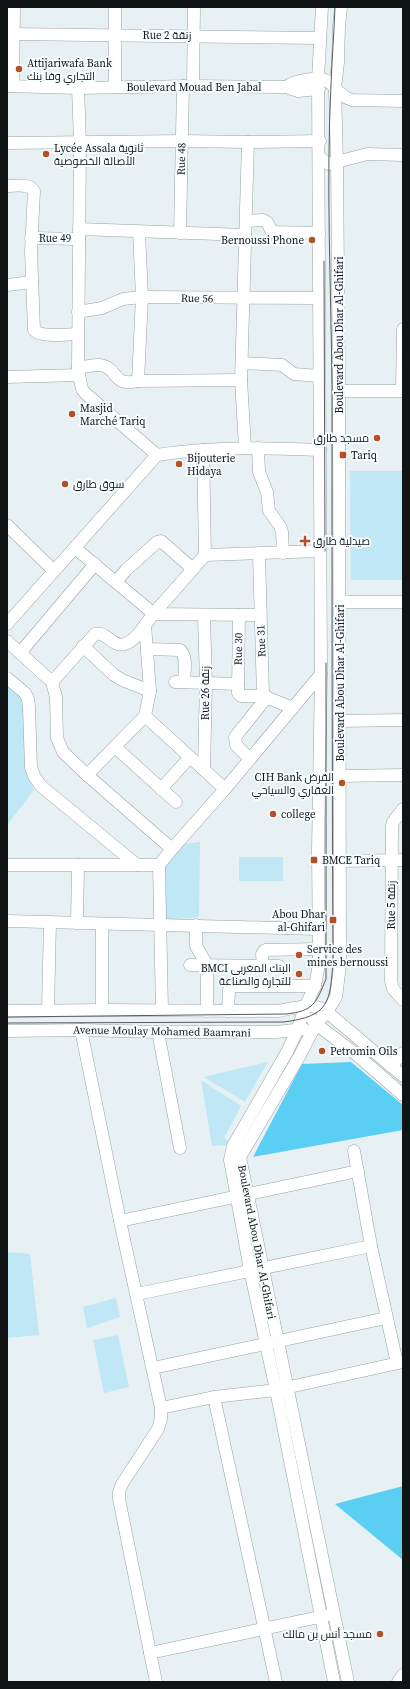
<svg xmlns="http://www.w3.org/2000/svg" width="410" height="1689" font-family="'Source Serif 4',Cairo,serif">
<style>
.green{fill:#bfe7f5}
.forest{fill:#5acff3}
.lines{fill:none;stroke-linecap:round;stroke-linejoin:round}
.minor-casing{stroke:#9aa2a5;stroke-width:13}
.minor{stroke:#fff;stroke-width:12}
.tram{stroke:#565b5d;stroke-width:1}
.poi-dot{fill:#b64f25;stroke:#f7fdfe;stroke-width:1.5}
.labels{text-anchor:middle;stroke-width:4;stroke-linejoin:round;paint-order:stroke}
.street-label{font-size:11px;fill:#111415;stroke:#f7fdfe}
.poi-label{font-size:11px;fill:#111415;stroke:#f7fdfe;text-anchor:start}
</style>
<rect width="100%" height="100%" fill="#e7f0f3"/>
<g class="green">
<path d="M350 471H403V580H351Z"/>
<path d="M7 685 18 693 25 711 27 774 34 790 7 825Z"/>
<path d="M200 842 199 917 165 920 159 865 182 844Z"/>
<rect x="239" y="857" width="44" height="24"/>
<path d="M268 1062 245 1102 204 1077Z"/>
<path d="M201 1080 241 1106 224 1138 229 1141 226 1145 212 1146Z"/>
<path d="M7 1252 30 1254 39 1335 7 1338Z"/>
<path d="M116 1298 120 1317 87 1328 83 1307Z"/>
<path d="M118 1335 129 1387 104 1393 93 1340Z"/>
</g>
<g class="forest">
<path d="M351 1062 403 1105V1130L253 1157 302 1064Z"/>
<path d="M403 1486V1560L335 1504Z"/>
</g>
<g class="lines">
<g class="minor-casing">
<g id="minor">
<path d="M322 7 318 79 321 674 318 850 319 964 315 986 306 1005 297 1031 287 1052 233 1146 230 1160 250 1270 276 1390 334 1682"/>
<path d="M341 7 339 26 338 62 335 89 337 162 339 391 340 966 336 997 327 1012 316 1024 299 1057 240 1157 348 1682"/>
<path d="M13 34 320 38"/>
<path d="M7 86 78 88 193 86 286 87 298 91 319 89"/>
<path d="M13 86 14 7"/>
<path d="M193 86 194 7"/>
<path d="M115 87V7"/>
<path d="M286 87C294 80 322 75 330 83 338 90 341 97 352 100L403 101"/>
<path d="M78 88 80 142 78 368 79 375 82 389 85 393 157 455C211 446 265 448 320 450"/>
<path d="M7 143 182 141 248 142 320 141"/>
<path d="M319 157 329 164 367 154 403 155"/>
<path d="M7 186C16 186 29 183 34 191L31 251 34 330C41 338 67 334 78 334"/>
<path d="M246 221 263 220 267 222 272 232 319 233"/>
<path d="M79 229 245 235"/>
<path d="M180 233 183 86"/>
<path d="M31 238 79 239"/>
<path d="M7 285 32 282"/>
<path d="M78 312 102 308 123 299 142 297 318 298"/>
<path d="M242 363 282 365 294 374 319 376"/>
<path d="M78 368C86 367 96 363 104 366 118 370 113 387 138 381L241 380"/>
<path d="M7 377 79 375"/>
<path d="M138 381 142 297 139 232"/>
<path d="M339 391H403"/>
<path d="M402 391 403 329"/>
<path d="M245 447 241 380 248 142"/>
<path d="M258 448 259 472 267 492 269 511 280 526 282 532 283 553"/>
<path d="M203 450 205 555"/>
<path d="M7 525 54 571"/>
<path d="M75 548 154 614 260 615"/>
<path d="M259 554 263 696 293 708"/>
<path d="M116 582 126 570 157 542 161 541 193 569"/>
<path d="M340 602H403"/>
<path d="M239 615 238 693 241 696H263"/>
<path d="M7 624 157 455"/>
<path d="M145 625 150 691 145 716 225 789"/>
<path d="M7 641 52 682 56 697 57 738 63 752 87 775 172 849 225 789 321 674"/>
<path d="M83 646 114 675 122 680 150 691"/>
<path d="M147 649 180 650C188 657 184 673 184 682"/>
<path d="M20 653 95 564"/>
<path d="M7 678 25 693 28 699 29 707 31 767 34 776 41 786 137 865"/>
<path d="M52 682 95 634C106 630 112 648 125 644 138 639 146 623 154 613 171 594 188 575 205 555L320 551"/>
<path d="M175 682 238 684"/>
<path d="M340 721 403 720"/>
<path d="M115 747 176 802"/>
<path d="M250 759 236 745 235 737 267 697"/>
<path d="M204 770 206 683 204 616"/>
<path d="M87 775 145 716"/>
<path d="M340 776 403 775"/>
<path d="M161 789 190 757"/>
<path d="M403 809 393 822 392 826 391 981 393 989 403 1000"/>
<path d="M339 861 403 860"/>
<path d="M7 865H159"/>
<path d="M7 921 318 929"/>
<path d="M77 923 78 865"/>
<path d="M196 925V946L207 965V1011"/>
<path d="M190 965 279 966"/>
<path d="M263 966 262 954 265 950 318 949"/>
<path d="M48 1010 50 922"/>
<path d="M102 1010V924"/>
<path d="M162 1010 159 865 172 849"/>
<path d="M7 1011 102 1010 277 1011C295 1009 311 1001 327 1012L403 1076"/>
<path d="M228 1011 229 990 232 986H315"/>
<path d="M312 1019 316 1024 357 1055 403 1095"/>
<path d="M81 1030 120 1221 161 1408V1419L158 1429 122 1484 119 1492V1499L156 1682"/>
<path d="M7 1031 81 1030 158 1032H276L304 1029"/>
<path d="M158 1032 180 1148"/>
<path d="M391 1066 403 1053"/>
<path d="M354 1151 371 1246 397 1363"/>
<path d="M120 1221 358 1171"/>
<path d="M137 1294 371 1246"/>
<path d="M153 1368 386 1318"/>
<path d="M214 1397 276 1682"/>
<path d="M161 1408 214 1397 276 1390 403 1362"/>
<path d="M150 1653 329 1615"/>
<path d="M398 1682 403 1675"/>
</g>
</g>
<use href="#minor" class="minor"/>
<g class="tram">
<path d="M324 261 325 551"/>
<path d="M7 1017 286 1014C314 1011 316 1003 326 979V663"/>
<path d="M7 1023 284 1022C330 1016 330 1002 333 961 332 769 332 577 332 386 331 285 326 184 331 84 332 58 334 33 335 7"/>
</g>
</g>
<g class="poi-dot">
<circle cx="19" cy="69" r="4"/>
<circle cx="46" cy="154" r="4"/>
<circle cx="312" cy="240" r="4"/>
<circle cx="72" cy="414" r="4"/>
<circle cx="377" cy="438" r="4"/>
<rect x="339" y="451" width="8" height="8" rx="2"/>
<circle cx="179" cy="464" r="4"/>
<circle cx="65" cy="484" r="4"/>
<path d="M303 535h4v4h4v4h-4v4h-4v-4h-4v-4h4z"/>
<circle cx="342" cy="783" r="4"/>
<circle cx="273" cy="814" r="4"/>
<rect x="310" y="856" width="8" height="8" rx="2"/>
<rect x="329" y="916" width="8" height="8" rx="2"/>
<circle cx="299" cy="955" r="4"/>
<circle cx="299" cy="974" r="4"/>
<circle cx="322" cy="1051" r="4"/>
<circle cx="380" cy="1634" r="4"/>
</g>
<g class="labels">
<g class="street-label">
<text x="167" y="39">Rue 2 زنقة</text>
<text x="194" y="91">Boulevard Mouad Ben Jabal</text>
<text transform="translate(181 159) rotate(-89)" y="4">Rue 48</text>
<text x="55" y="242">Rue 49</text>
<text transform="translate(197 298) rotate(1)" y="4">Rue 56</text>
<text transform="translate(339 335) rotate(-90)" y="4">Boulevard Abou Dhar Al-Ghifari</text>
<text transform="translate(261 641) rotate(-92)" y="4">Rue 31</text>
<text transform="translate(238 649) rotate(-89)" y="4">Rue 30</text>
<text transform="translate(340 683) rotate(-90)" y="4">Boulevard Abou Dhar Al-Ghifari</text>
<text transform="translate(205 693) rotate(-90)" y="4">Rue 26 زنقة</text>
<text transform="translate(391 905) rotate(-90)" y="4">Rue 5 زنقة</text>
<text transform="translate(162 1031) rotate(1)" y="4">Avenue Moulay Mohamed Baamrani</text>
<text transform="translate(257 1242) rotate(79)" y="4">Boulevard Abou Dhar Al-Ghifari</text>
</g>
<g class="poi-label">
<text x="27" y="67">Attijariwafa Bank<tspan x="27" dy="13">التجاري وفا بنك</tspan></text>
<text x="54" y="152">Lycée Assala ثانوية<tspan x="54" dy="13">الأصالة الخصوصية</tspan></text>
<text x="304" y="244" text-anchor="end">Bernoussi Phone</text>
<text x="80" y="412">Masjid<tspan x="80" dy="13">Marché Tariq</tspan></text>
<text x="369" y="442" text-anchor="end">مسجد طارق</text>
<text x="351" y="459">Tariq</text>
<text x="187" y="462">Bijouterie<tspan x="187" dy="13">Hidaya</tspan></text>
<text x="73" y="488">سوق طارق</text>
<text x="313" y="545">صيدلية طارق</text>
<text x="334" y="781" text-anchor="end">CIH Bank القرض<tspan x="334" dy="13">العقاري والسياحي</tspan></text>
<text x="281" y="818">college</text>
<text x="322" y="864">BMCE Tariq</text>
<text x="325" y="918" text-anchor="end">Abou Dhar<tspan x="325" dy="13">al-Ghifari</tspan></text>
<text x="307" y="953">Service des<tspan x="307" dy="13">mines bernoussi</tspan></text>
<text x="291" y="972" text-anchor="end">BMCI البنك المغربي<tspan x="291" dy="13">للتجارة والصناعة</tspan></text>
<text x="330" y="1055">Petromin Oils</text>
<text x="372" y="1638" text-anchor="end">مسجد أنس بن مالك</text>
</g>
</g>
<rect width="410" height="1689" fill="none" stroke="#111415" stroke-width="16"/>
</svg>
